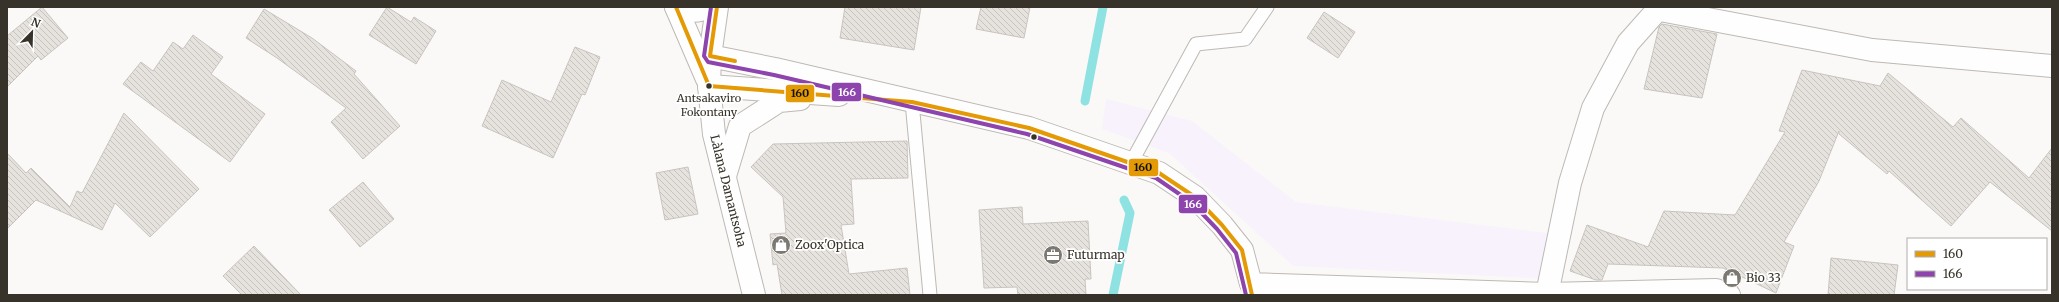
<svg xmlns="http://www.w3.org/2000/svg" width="2059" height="302" font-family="Merriweather,serif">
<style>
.commercial{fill:#f7f2fb}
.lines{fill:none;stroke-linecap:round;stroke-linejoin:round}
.stream{stroke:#8ee2e2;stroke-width:9}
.building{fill:url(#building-back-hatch);stroke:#c8c4bf}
.service-casing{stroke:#bdb9b4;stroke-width:15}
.minor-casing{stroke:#bdb9b4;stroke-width:24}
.secondary-casing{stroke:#bdb9b4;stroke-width:24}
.service{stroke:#fefefe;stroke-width:13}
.minor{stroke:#fefefe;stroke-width:22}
.secondary{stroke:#fefefe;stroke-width:22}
.bus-1-casing{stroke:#fff;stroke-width:7}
.bus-2-casing{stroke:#fff;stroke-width:7}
.bus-1{stroke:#e49a04;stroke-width:4}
.bus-2{stroke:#8e44ad;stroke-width:4}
.bus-dot{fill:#38332a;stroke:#fff;stroke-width:1.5}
.labels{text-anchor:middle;stroke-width:3.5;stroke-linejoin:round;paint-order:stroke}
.bus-label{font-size:11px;fill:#38332a;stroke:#fff}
.street-label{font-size:12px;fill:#38332a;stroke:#fff}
.poi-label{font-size:12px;fill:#38332a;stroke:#fff;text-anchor:start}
.line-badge{stroke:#fff;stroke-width:1.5}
.badge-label{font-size:11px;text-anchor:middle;font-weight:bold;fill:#fff}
.pale-badge-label{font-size:11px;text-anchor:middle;font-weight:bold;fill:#111}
</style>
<defs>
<pattern id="building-back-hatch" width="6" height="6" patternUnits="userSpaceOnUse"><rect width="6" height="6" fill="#e6e2dd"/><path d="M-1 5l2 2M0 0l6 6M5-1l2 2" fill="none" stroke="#c6c2be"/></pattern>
</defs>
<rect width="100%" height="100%" fill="#fbf9f7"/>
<path class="commercial" d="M1106 99 1192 121 1296 202 1555 234 1549 279 1293 266 1169 153 1102 129Z"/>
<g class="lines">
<g class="stream">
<path d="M1085 101 1103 7"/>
<path d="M1113 295 1130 213 1124 200"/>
</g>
</g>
<g class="building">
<path d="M42 7 68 38 41 60 38 56 7 87V36Z"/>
<path d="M387 7 411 22 414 17 436 31 416 64 369 35Z"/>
<path d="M845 7H921L914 50 840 38Z"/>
<path d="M981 7H1030L1024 38 976 29Z"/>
<path d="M264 9 312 38 356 71 354 74 400 126 363 159 331 122 346 108 277 58 246 38Z"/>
<path d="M1324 12 1355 32 1338 58 1307 38Z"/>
<path d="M1662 24 1717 34 1702 98 1644 89 1659 27Z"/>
<path d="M193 35 223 57 211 74 265 114 230 162 123 84 141 62 153 71 173 42 183 49Z"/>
<path d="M575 47 600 57 585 95 582 94 553 158 482 126 502 80 551 102Z"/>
<path d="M1802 70 1880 86 1888 73 1953 127 1961 118 2029 178 2052 148V231L1990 182 1951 226 1889 171 1887 174 1839 134V131L1819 181 1784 242 1794 246 1776 293 1723 268 1608 264 1602 280H1596L1570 271 1587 225 1648 247 1664 211 1735 215 1785 132 1779 131Z"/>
<path d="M124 113 199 189 150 237 115 203 102 230 36 200 7 229V153L26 173 31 168 70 207 77 191 82 193Z"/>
<path d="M907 141 908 178 851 179 854 224 841 225 849 274 907 268 910 295H782L777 264 773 265 770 234 786 233 783 197 751 167 773 144Z"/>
<path d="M688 167 698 214 665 220 656 173Z"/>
<path d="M363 182 394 219 360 247 329 210Z"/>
<path d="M1022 207 1023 224 1088 221 1091 279H1085L1086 295H1018L1017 287 984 288 979 210Z"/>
<path d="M254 246 301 295H242L223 276Z"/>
<path d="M1831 258 1898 265 1894 295H1828Z"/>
</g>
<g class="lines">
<g class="service-casing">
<g id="service">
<path d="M912 102 930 295"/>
<path d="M1131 163 1196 44 1245 39 1267 7"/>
</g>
</g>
<g class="minor-casing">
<g id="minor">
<path d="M1660 10 1872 50 2052 66"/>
<path d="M1547 294 1570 183 1593 108 1628 43 1660 7"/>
</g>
</g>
<g class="secondary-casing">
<g id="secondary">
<path d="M676 7 707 79"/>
<path d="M676 7C688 11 697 13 708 7"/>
<path d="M717 7 710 56 709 86 714 134 754 295"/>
<path d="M710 56 775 69 1029 128 1159 173 1195 197 1222 225 1242 250 1251 284 1547 294 1716 290 1729 295"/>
<path d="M709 86 839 95"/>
<path d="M725 176 740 126 779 101 800 99"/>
</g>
</g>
<use href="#service" class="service"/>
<use href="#minor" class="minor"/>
<use href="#secondary" class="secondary"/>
<g class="bus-1-casing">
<g id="bus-1">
<path d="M676 7 709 86 912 102 1029 128 1159 173 1195 197 1222 225 1242 250 1252 295"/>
<path d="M717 7 710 56 735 61"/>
</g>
</g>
<g class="bus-2-casing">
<path id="bus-2" d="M711 7 704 56 708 62 774 75 1027 134 1156 178 1191 202 1217 229 1236 253 1246 295"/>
</g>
<use href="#bus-1" class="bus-1"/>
<use href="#bus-2" class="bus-2"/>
</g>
<defs>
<g id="shop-disc" transform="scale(1)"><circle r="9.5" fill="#7c7872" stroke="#fff"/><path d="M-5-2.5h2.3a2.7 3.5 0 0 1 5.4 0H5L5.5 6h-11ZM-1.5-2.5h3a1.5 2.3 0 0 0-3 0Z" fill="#fff"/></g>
<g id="office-disc" transform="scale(1)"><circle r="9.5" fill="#7c7872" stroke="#fff"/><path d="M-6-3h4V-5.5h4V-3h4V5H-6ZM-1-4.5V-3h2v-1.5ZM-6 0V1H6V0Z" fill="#fff"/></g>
</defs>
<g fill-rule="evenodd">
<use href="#shop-disc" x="781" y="245"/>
<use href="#office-disc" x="1053" y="255"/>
<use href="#shop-disc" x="1732" y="278"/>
</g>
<g class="bus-dot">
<circle cx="709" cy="86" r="3.5"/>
<circle cx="1034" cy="137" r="3.5"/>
</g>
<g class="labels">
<g class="bus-label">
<text x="709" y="102">Antsakaviro<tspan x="709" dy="14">Fokontany</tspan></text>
</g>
<g class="street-label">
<text transform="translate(728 191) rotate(76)" y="4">Làlana Damantsoha</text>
</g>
<g class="poi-label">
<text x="795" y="249">Zoox'Optica</text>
<text x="1067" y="259">Futurmap</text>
<text x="1746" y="282">Bio 33</text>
</g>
</g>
<g class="line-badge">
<rect x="831" y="82" width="31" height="20" rx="4" fill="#8e44ad"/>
<rect x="785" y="84" width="30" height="19" rx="4" fill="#e49a04"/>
<rect x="1128" y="158" width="31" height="19" rx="4" fill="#e49a04"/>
<rect x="1178" y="194" width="30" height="20" rx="4" fill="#8e44ad"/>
</g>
<g class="badge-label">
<text x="847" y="96">166</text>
<text x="1193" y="208">166</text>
</g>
<g class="pale-badge-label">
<text x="800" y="97">160</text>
<text x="1143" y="171">160</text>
</g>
<rect width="2059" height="302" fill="none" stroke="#38332a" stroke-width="16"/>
<rect x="1907" y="238" width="140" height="52" fill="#ffffff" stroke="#afadaa"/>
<rect x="1915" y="251" width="20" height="6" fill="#e49a04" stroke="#afadaa"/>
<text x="1943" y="258" font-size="12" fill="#38332a">160</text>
<rect x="1915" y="271" width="20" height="6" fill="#8e44ad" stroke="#afadaa"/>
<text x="1943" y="278" font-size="12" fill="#38332a">166</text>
<g transform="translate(32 32) rotate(23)" stroke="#ffffff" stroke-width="3" paint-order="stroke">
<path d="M0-3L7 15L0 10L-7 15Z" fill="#38332a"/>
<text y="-6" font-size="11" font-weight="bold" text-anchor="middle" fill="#38332a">N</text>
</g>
</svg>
